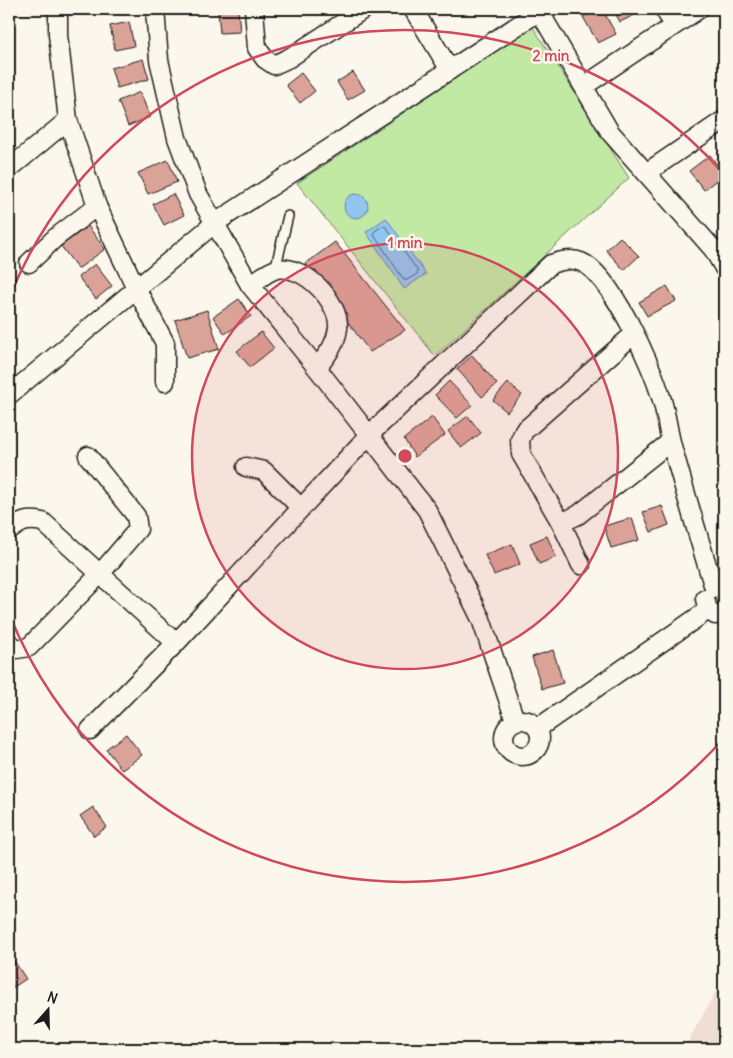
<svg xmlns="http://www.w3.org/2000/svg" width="733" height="1058" font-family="Delius,sans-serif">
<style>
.built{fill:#f1ded2}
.green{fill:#c2e9a4;stroke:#6f8260}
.water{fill:#92c6f0;stroke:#63829b}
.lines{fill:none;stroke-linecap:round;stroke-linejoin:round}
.shore{stroke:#4b6071;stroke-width:1}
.building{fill:#dba297;stroke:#1c1c1c}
.lane-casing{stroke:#1c1c1c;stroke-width:12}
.street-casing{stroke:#1c1c1c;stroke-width:21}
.lane{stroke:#fbf7ec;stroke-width:9}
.street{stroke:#fbf7ec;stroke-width:18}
.ring{fill:none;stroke:#d1495b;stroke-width:2.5}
.centre{fill:#d1495b;stroke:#fbf7ec;stroke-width:2.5}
.ring-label{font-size:15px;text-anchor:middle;font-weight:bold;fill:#d1495b;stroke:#fbf7ec;stroke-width:5;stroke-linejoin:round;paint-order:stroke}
</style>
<rect width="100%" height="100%" fill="#fbf7ec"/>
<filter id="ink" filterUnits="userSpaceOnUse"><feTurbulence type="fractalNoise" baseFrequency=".02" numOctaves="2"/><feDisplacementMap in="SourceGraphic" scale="10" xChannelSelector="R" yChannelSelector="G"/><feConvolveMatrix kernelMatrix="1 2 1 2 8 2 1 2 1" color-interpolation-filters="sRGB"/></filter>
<g filter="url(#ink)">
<path class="built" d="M724 976V1049H684Z"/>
<g class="green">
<path d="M533 27 629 178 435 356 297 183Z"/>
<path d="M724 1034V1049H710Z"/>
</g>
<g class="water">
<circle cx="356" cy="206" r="12"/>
<path d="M386 218 426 274 404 289 366 232Z"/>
</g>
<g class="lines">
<path class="shore" d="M383 226 386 227 418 271 417 274 407 280H404L374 235V232Z"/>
</g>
<g class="building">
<path d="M108 9H129V13L108 14Z"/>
<path d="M238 9 240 32 220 33 218 11Z"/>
<path d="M598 9H602L616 34 598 43 583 17Z"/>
<path d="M613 9H647L620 22Z"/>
<path d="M129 22 134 46 115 50 110 26Z"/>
<path d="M143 59 149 79 117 88 111 68Z"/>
<path d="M353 72 365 90 348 100 337 82Z"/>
<path d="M301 73 315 91 300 103 286 85Z"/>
<path d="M140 92 150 117 128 126 118 101Z"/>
<path d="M710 155 724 174 704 190 689 171Z"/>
<path d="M168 160 177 182 148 194 138 173Z"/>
<path d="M173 194 184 215 164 225 153 204Z"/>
<path d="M88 226 105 249 78 269 61 246Z"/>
<path d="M620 237 639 256 624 270 606 250Z"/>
<path d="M335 242 405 330 370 352 305 264Z"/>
<path d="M95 264 112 286 96 299 78 277Z"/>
<path d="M667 286 676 301 647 316 639 302Z"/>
<path d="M239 299 251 316 225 334 213 317Z"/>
<path d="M207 310 219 349 187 358 175 320Z"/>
<path d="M261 332 274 348 250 367 237 351Z"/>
<path d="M472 355 497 384 482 397 457 369Z"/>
<path d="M449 381 472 405 457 418 435 395Z"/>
<path d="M508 383 522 395 507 412 493 400Z"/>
<path d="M468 416 481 433 461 448 448 431Z"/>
<path d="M432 417 445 435 415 457 404 439Z"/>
<path d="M662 506 669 525 651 532 643 512Z"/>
<path d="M632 518 639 540 611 548 604 526Z"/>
<path d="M547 536 556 557 539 564 530 543Z"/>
<path d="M512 544 520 564 494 575 485 555Z"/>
<path d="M553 650 563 683 542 689 532 657Z"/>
<path d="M126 734 142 755 122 770 106 749Z"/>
<path d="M93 807 107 827 94 836 80 816Z"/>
<path d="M9 953 26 979 9 990Z"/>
</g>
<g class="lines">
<g class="lane-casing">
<path id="lane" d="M275 270 288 216"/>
</g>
<g class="street-casing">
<g id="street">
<path d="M58 9V35L68 120 97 206 136 288 165 343V382"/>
<path d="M155 9 159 60 177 138 198 194 250 285 317 368 427 510 481 619 515 720"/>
<path d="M254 9 257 48 265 59 274 65 289 58 364 9"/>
<path d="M413 9 450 70"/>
<path d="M538 9 610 132 713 249 724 268"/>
<path d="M664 9 674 25"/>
<path d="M584 86 699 9"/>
<path d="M9 169 68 120"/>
<path d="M646 173 724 120"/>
<path d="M29 263 55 238 97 206"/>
<path d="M250 285C258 280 268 271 277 269 304 264 340 302 338 328 336 345 327 355 317 368"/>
<path d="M634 334 524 431 520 440 521 454 561 523 578 515 670 442"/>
<path d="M9 395 215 223 540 11"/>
<path d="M246 467 264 471 301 508"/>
<path d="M561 523 581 565"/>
<path d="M9 531C22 521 26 519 43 522L176 643 369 435 551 264C561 261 571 258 581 262 611 274 652 366 661 397 667 415 668 435 674 453 687 498 700 543 714 588"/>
<path d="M705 599 708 610 715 615 724 613"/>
<path d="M9 643 17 649 29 647 100 574 138 529 136 516 88 456"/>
<circle cx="522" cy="738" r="18"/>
<path d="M538 728 708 610"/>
<path d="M90 730 176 643"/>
</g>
</g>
<use href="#lane" class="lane"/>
<use href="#street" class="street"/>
</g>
</g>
<circle cx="405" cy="456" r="213" fill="#d1495b" fill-opacity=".12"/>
<g class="ring">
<circle cx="405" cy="456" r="213"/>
<path d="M724 738A426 426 0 0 1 10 616M10 296A426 426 0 0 1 724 174"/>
</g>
<circle cx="405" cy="456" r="8" class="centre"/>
<g class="ring-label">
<text x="551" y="61">2 min</text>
<text x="405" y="248">1 min</text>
</g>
<rect width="733" height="1058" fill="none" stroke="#fbf7ec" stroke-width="30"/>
<rect x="15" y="15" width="703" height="1028" fill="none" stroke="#1c1c1c" stroke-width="2" filter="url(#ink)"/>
<g transform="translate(48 1010) rotate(20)" stroke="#fbf7ec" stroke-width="4" paint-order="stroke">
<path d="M0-4L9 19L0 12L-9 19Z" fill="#1c1c1c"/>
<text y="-8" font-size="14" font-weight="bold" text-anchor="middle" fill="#1c1c1c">N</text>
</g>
</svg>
